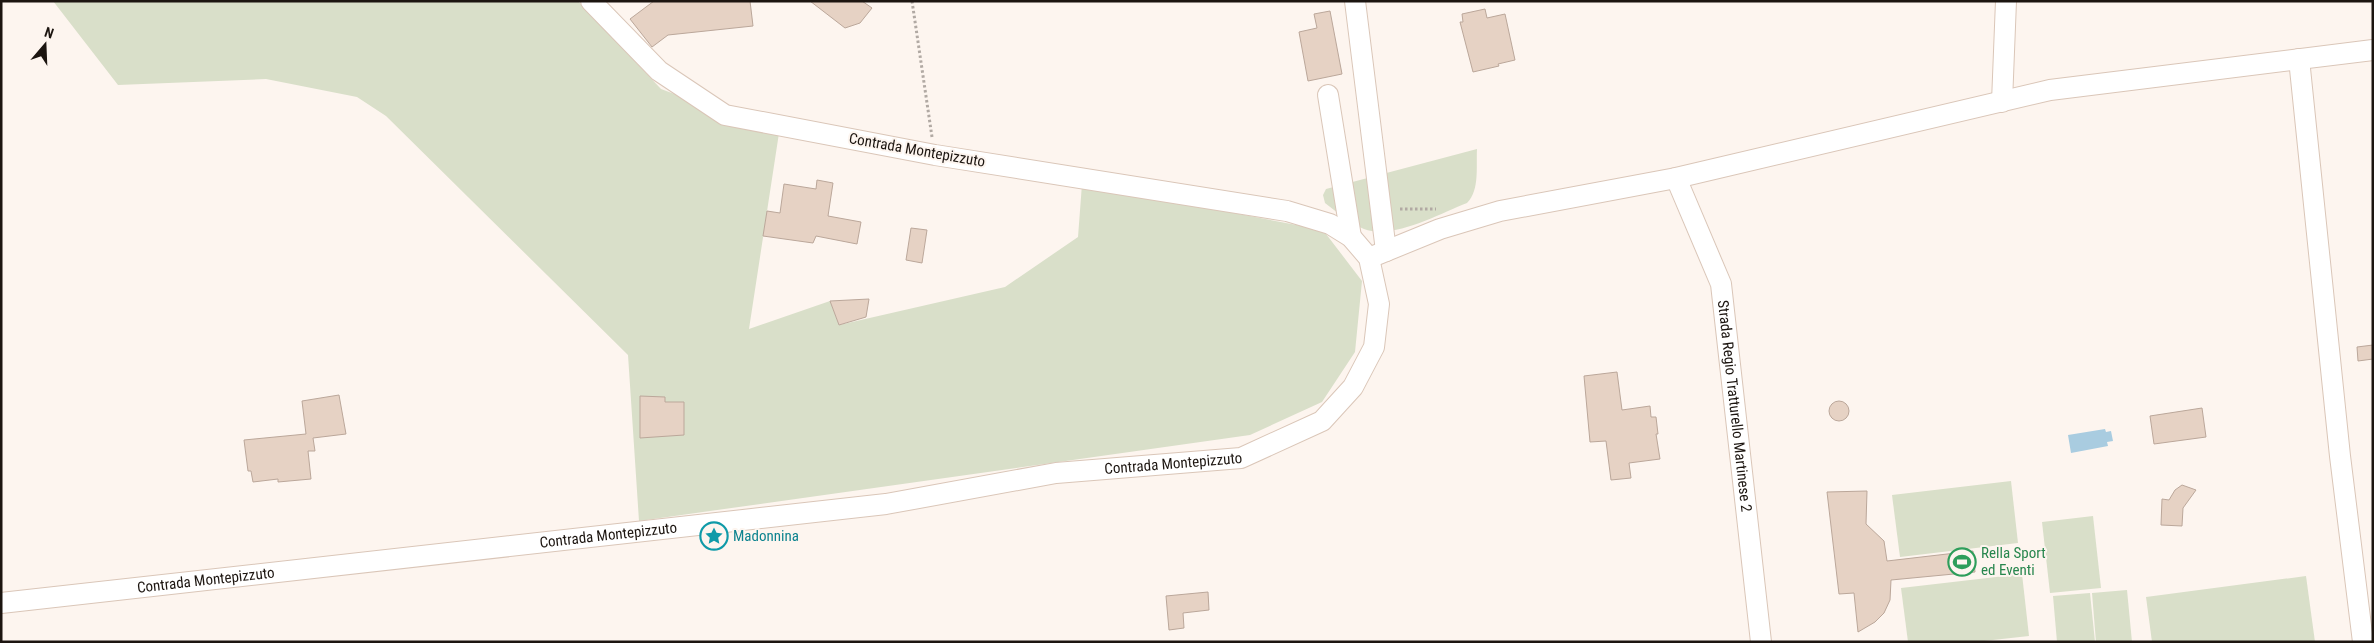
<svg xmlns="http://www.w3.org/2000/svg" width="2374" height="643" font-family="'Roboto Condensed',sans-serif">
<style>
.green{fill:#d9dfc9}
.water{fill:#a9cce0}
.building{fill:#e6d2c4;stroke:#bba79a}
.lines{fill:none;stroke-linecap:round;stroke-linejoin:round}
.minor-casing{stroke:#dac6b8;stroke-width:22}
.path{stroke:#b1a9a3;stroke-width:3;stroke-dasharray:2.5 2.5;stroke-linecap:butt}
.minor{stroke:#fff;stroke-width:20}
.labels{text-anchor:middle;stroke-width:4;stroke-linejoin:round;paint-order:stroke}
.street-label{font-size:15px;fill:#1c1510;stroke:#fdf5ef}
.culture-label{font-size:15px;fill:#0d838f;stroke:#fdf5ef;text-anchor:start}
.leisure-label{font-size:15px;fill:#27864d;stroke:#fdf5ef;text-anchor:start}
</style>
<rect width="100%" height="100%" fill="#fdf5ef"/>
<g class="green">
<path d="M53 1H578L661 89 779 133 749 329 830 301 839 325 1005 287 1078 237 1082 184 1323 230 1362 281 1355 352 1322 402 1250 435 639 521 628 355 386 116 357 97 266 79 118 85Z"/>
<path d="M1477 149C1476 166 1480 190 1467 203 1439 214 1393 240 1364 229 1349 223 1337 212 1325 203L1323 195 1326 189Z"/>
<path d="M2011 481 2018 543 1900 557 1892 495Z"/>
<path d="M2093 516 2101 588 2050 593 2042 522Z"/>
<path d="M2022 574 2029 636 1975 642H1908L1901 588Z"/>
<path d="M2306 576 2315 642H2152L2146 597Z"/>
<path d="M2127 590 2132 642H2096L2092 593Z"/>
<path d="M2090 593 2095 642H2057L2053 596Z"/>
</g>
<path class="water" d="M2105 429 2106 432 2111 431 2113 441 2107 442 2108 446 2071 453 2068 435Z"/>
<g class="building">
<path d="M654 1H750L753 26 668 35 652 47 630 19Z"/>
<path d="M810 1H862L872 8 860 23 845 28Z"/>
<path d="M1485 9 1487 18 1505 14 1515 60 1498 64 1499 66 1473 72 1460 22H1463L1462 14Z"/>
<path d="M1330 11 1342 74 1308 81 1299 32 1317 28 1314 14Z"/>
<path d="M817 180 833 183 828 216 861 222 857 244 816 236 813 243 763 236 767 211 780 213 784 184 816 189Z"/>
<path d="M911 228 927 230 922 263 906 260Z"/>
<path d="M869 299 866 317 839 325 830 301Z"/>
<path d="M2373 345V359L2358 361 2357 347Z"/>
<path d="M1617 372 1622 410 1650 406 1651 417H1656L1658 434H1656L1660 459 1629 463 1631 478 1611 480 1606 441 1590 442 1584 376Z"/>
<path d="M339 395 346 434 313 438 315 451H308L311 479 278 482V479L253 482 251 471H248L244 440 306 434 302 401Z"/>
<path d="M640 396 665 397V402H684V435L640 438Z"/>
<circle cx="1839" cy="411" r="10"/>
<path d="M2202 408 2206 437 2154 444 2150 416Z"/>
<path d="M2182 485 2196 490 2183 508 2182 526 2161 525 2162 499 2169 500 2175 490Z"/>
<path d="M1867 491 1866 524 1884 541 1887 561 1973 551 1975 572 1891 580 1890 600 1884 613 1875 622 1858 632 1854 593 1839 594 1827 492Z"/>
<path d="M1208 592 1209 610 1183 613 1184 628 1169 630 1166 596Z"/>
</g>
<g class="lines">
<g class="minor-casing">
<g id="minor">
<path d="M1355 1 1386 251"/>
<path d="M2299 59 2340 456 2363 642"/>
<path d="M1328 95 1351 237"/>
<path d="M2002 102 2006 1"/>
<path id="s1" d="M1676 178 1721 284 1761 642"/>
<path d="M1369 258 1440 229 1500 211 1676 178 2050 90 2373 50"/>
<path id="s2" d="M1 603 886 504 1056 473 1241 458 1322 421 1353 387 1374 347 1379 304 1369 258 1351 237 1330 224 1287 211 935 155 725 115 659 71 591 1"/>
</g>
</g>
<g class="path">
<path d="M912 1 932 137"/>
<path d="M1400 209H1436"/>
</g>
<use href="#minor" class="minor"/>
</g>
<defs>
<g id="sight-ring" transform="scale(1.4375)"><circle r="9.5" fill="#fdf5ef" stroke="#0f9aa8" stroke-width="1.5"/><path d="M0-6L1.8-2.2L6-1.7L2.9 1.2L3.7 5.4L0 3.3L-3.7 5.4L-2.9 1.2L-6-1.7L-1.8-2.2Z" fill="#0f9aa8"/></g>
<g id="stadium-ring" transform="scale(1.4375)"><circle r="9.5" fill="#fdf5ef" stroke="#2e9e5b" stroke-width="1.5"/><path d="M0-5a6.5 5 0 1 0 0 10a6.5 5 0 1 0 0-10ZM-3.5-1.8h7v3.6h-7Z" fill="#2e9e5b"/></g>
</defs>
<g fill-rule="evenodd">
<use href="#sight-ring" x="714" y="536"/>
<use href="#stadium-ring" x="1962" y="562"/>
</g>
<g class="labels">
<g class="street-label">
<text transform="translate(917 150) rotate(10)" y="5">Contrada Montepizzuto</text>
<text dy="5" stroke="none"><textPath href="#s1" startOffset="238">Strada Regio Tratturello Martinese 2</textPath></text>
<text dy="5" stroke="none"><textPath href="#s2" startOffset="1181">Contrada Montepizzuto</textPath></text>
<text dy="5" stroke="none"><textPath href="#s2" startOffset="611">Contrada Montepizzuto</textPath></text>
<text dy="5" stroke="none"><textPath href="#s2" startOffset="206">Contrada Montepizzuto</textPath></text>
</g>
<g class="culture-label">
<text x="733" y="541">Madonnina</text>
</g>
<g class="leisure-label">
<text x="1981" y="558">Rella Sport<tspan x="1981" dy="17">ed Eventi</tspan></text>
</g>
</g>
<rect width="2374" height="643" fill="none" stroke="#1c1510" stroke-width="5"/>
<g transform="translate(45 45) rotate(19)" stroke="#fdf5ef" stroke-width="4" paint-order="stroke">
<path d="M0-4L9 19L0 12L-9 19Z" fill="#1c1510"/>
<text y="-8" font-size="14" font-weight="bold" text-anchor="middle" fill="#1c1510">N</text>
</g>
</svg>
